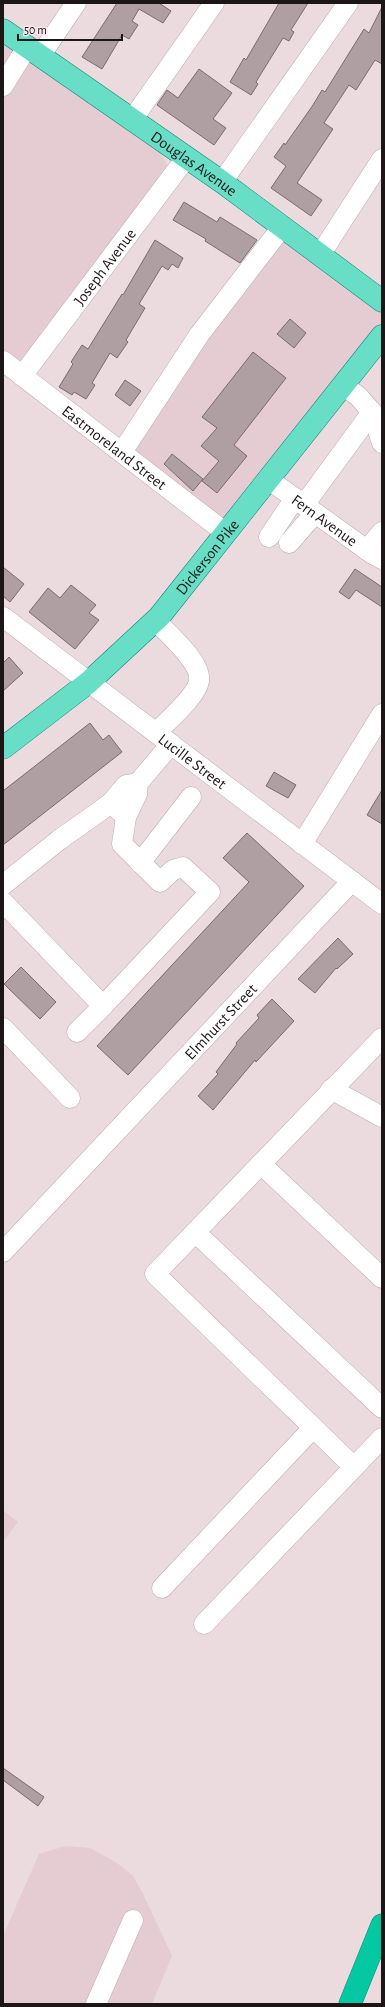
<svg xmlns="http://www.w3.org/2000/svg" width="385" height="2007" font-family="'Alegreya Sans',sans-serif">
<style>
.built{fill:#e5ccd2}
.building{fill:#af9fa3;stroke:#7a6b6f}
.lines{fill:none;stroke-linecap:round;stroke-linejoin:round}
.minor-casing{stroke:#bcacb0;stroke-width:21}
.major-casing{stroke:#0c8a71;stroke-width:23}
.highway-casing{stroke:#0c8a71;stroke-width:23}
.minor{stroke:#fff;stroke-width:20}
.major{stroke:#68dec7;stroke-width:22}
.highway{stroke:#04c8a1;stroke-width:22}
.labels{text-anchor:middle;stroke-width:3;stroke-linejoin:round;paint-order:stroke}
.street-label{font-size:16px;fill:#1c1617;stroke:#f8e7eb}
</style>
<rect width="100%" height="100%" fill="#ebdade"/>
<g class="built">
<path d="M3 43 160 152 168 166 20 365 3 353Z"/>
<path d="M282 227 382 301V336L226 533 122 452Z"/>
<path d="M3 1510 18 1522 3 1542Z"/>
<path d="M66 1846 90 1848 117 1863 133 1876 142 1892 172 1956 152 2004H3V1936L39 1854Z"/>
</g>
<g class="building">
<path d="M117 3H159L171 11 163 23 139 9 132 21 138 25 129 39 122 35 102 69 82 57Z"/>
<path d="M279 3H308L291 30 294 32 289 41 283 38 256 82 258 84 251 95 230 82 244 58 246 60Z"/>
<path d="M382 7V64L375 60 356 90 349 85 324 123 333 129 297 183 322 200 311 216 271 188 286 166 274 157 284 143 285 145 313 105 322 90 325 92 364 29 369 33Z"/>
<path d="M199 69 232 93 213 119 226 128 214 145 157 105 167 90 178 98Z"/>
<path d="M184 202 217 222 220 217 257 240 240 263 205 241 206 239 173 220Z"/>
<path d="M155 240 183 258 178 268 172 264 168 270 162 266 139 304 145 308 126 340 128 342 117 358 110 353 92 383 95 385 86 399 74 392 72 395 59 387 73 364 71 362 82 345 88 349 122 294 123 295Z"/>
<path d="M290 319 306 333 294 348 277 334Z"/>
<path d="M253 352 286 378 234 445 247 456 217 493 202 481 219 461 201 446 217 428 202 417Z"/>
<path d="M125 380 141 391 130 406 115 395Z"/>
<path d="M172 454 203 479 193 491 164 464Z"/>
<path d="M3 567 24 584 10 602 3 596Z"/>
<path d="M355 569 382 587V607L356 590 349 599 339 592Z"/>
<path d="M71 585 96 605 89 613 99 620 75 649 29 612 48 588 60 598Z"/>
<path d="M9 657 23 673 3 691V663Z"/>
<path d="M90 723 103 740 109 735 122 752 3 845V791Z"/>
<path d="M274 772 296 785 288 798 266 786Z"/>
<path d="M382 790V824L367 815Z"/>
<path d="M247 833 304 886 128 1075 97 1046 249 882 223 858Z"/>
<path d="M338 938 353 954 337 969 336 968 315 993 298 979Z"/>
<path d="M21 967 56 1002 40 1019 4 984Z"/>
<path d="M272 999 294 1021 256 1062 255 1060 213 1110 198 1096 218 1074 216 1072 237 1044 236 1043 259 1018 257 1015Z"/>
<path d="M3 1768 44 1797 38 1806 3 1780Z"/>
</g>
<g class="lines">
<g class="minor-casing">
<g id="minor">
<path d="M40 56 76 3"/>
<path d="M3 86 27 47"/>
<path d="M132 120 214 3"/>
<path d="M222 182 348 3"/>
<path d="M320 255 382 159"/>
<path id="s1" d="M3 361 226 533"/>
<path id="s2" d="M22 376 186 158"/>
<path d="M343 385 358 396 372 412 382 443"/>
<path d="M122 452 199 335 282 227"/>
<path id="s3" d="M268 479 371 553 382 559"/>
<path d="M304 505 372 412"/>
<path d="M269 537 295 498"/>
<path d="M289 543 315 513"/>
<path d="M367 550 382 532"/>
<path id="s4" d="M3 617 382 904"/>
<path d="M155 620C167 633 202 662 199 681 197 696 167 721 156 733"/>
<path d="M126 817 137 794 138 783 171 744"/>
<path d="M302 844 382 714"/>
<path d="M140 863 191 797"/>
<path d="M3 885 59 840 111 803 126 785 138 783"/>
<path d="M3 902 103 1006 210 892 183 867 173 870 160 882 122 844 126 817 111 803"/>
<path d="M3 1028 70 1098"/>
<path d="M77 1032 103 1006"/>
<path d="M331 1089 382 1117"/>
<path d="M261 1164 382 1278"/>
<path d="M195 1232 382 1408"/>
<path id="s5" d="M3 1252 352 881"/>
<path d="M354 1467 155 1274 382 1038"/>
<path d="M162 1588 313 1428"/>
<path d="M204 1624 382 1438"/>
<path d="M96 2004 133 1920"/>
</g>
</g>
<g class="major-casing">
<g id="major">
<path id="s6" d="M3 30 222 182 382 301"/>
<path id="s7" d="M3 748 89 682 159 617 382 336"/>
</g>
</g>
<g class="highway-casing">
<path id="highway" d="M350 2004 382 1925"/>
</g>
<use href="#minor" class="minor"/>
<use href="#major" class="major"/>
<use href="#highway" class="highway"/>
</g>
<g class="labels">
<g class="street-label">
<text dy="6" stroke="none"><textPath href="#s6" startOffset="233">Douglas Avenue</textPath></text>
<text dy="6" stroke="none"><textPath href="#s2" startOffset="137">Joseph Avenue</textPath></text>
<text dy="6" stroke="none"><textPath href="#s1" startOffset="141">Eastmoreland Street</textPath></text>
<text dy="6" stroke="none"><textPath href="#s3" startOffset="70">Fern Avenue</textPath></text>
<text dy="6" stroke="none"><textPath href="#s7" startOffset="281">Dickerson Pike</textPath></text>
<text dy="6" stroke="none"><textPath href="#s4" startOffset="238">Lucille Street</textPath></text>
<text dy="6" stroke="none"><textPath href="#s5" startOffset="317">Elmhurst Street</textPath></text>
</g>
</g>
<rect width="385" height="2007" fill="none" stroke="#1c1617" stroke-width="8"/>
<path d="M18 34v6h104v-6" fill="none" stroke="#1c1617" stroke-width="2"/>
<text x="24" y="34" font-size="12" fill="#1c1617" stroke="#f8e7eb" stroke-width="3" paint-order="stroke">50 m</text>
</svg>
